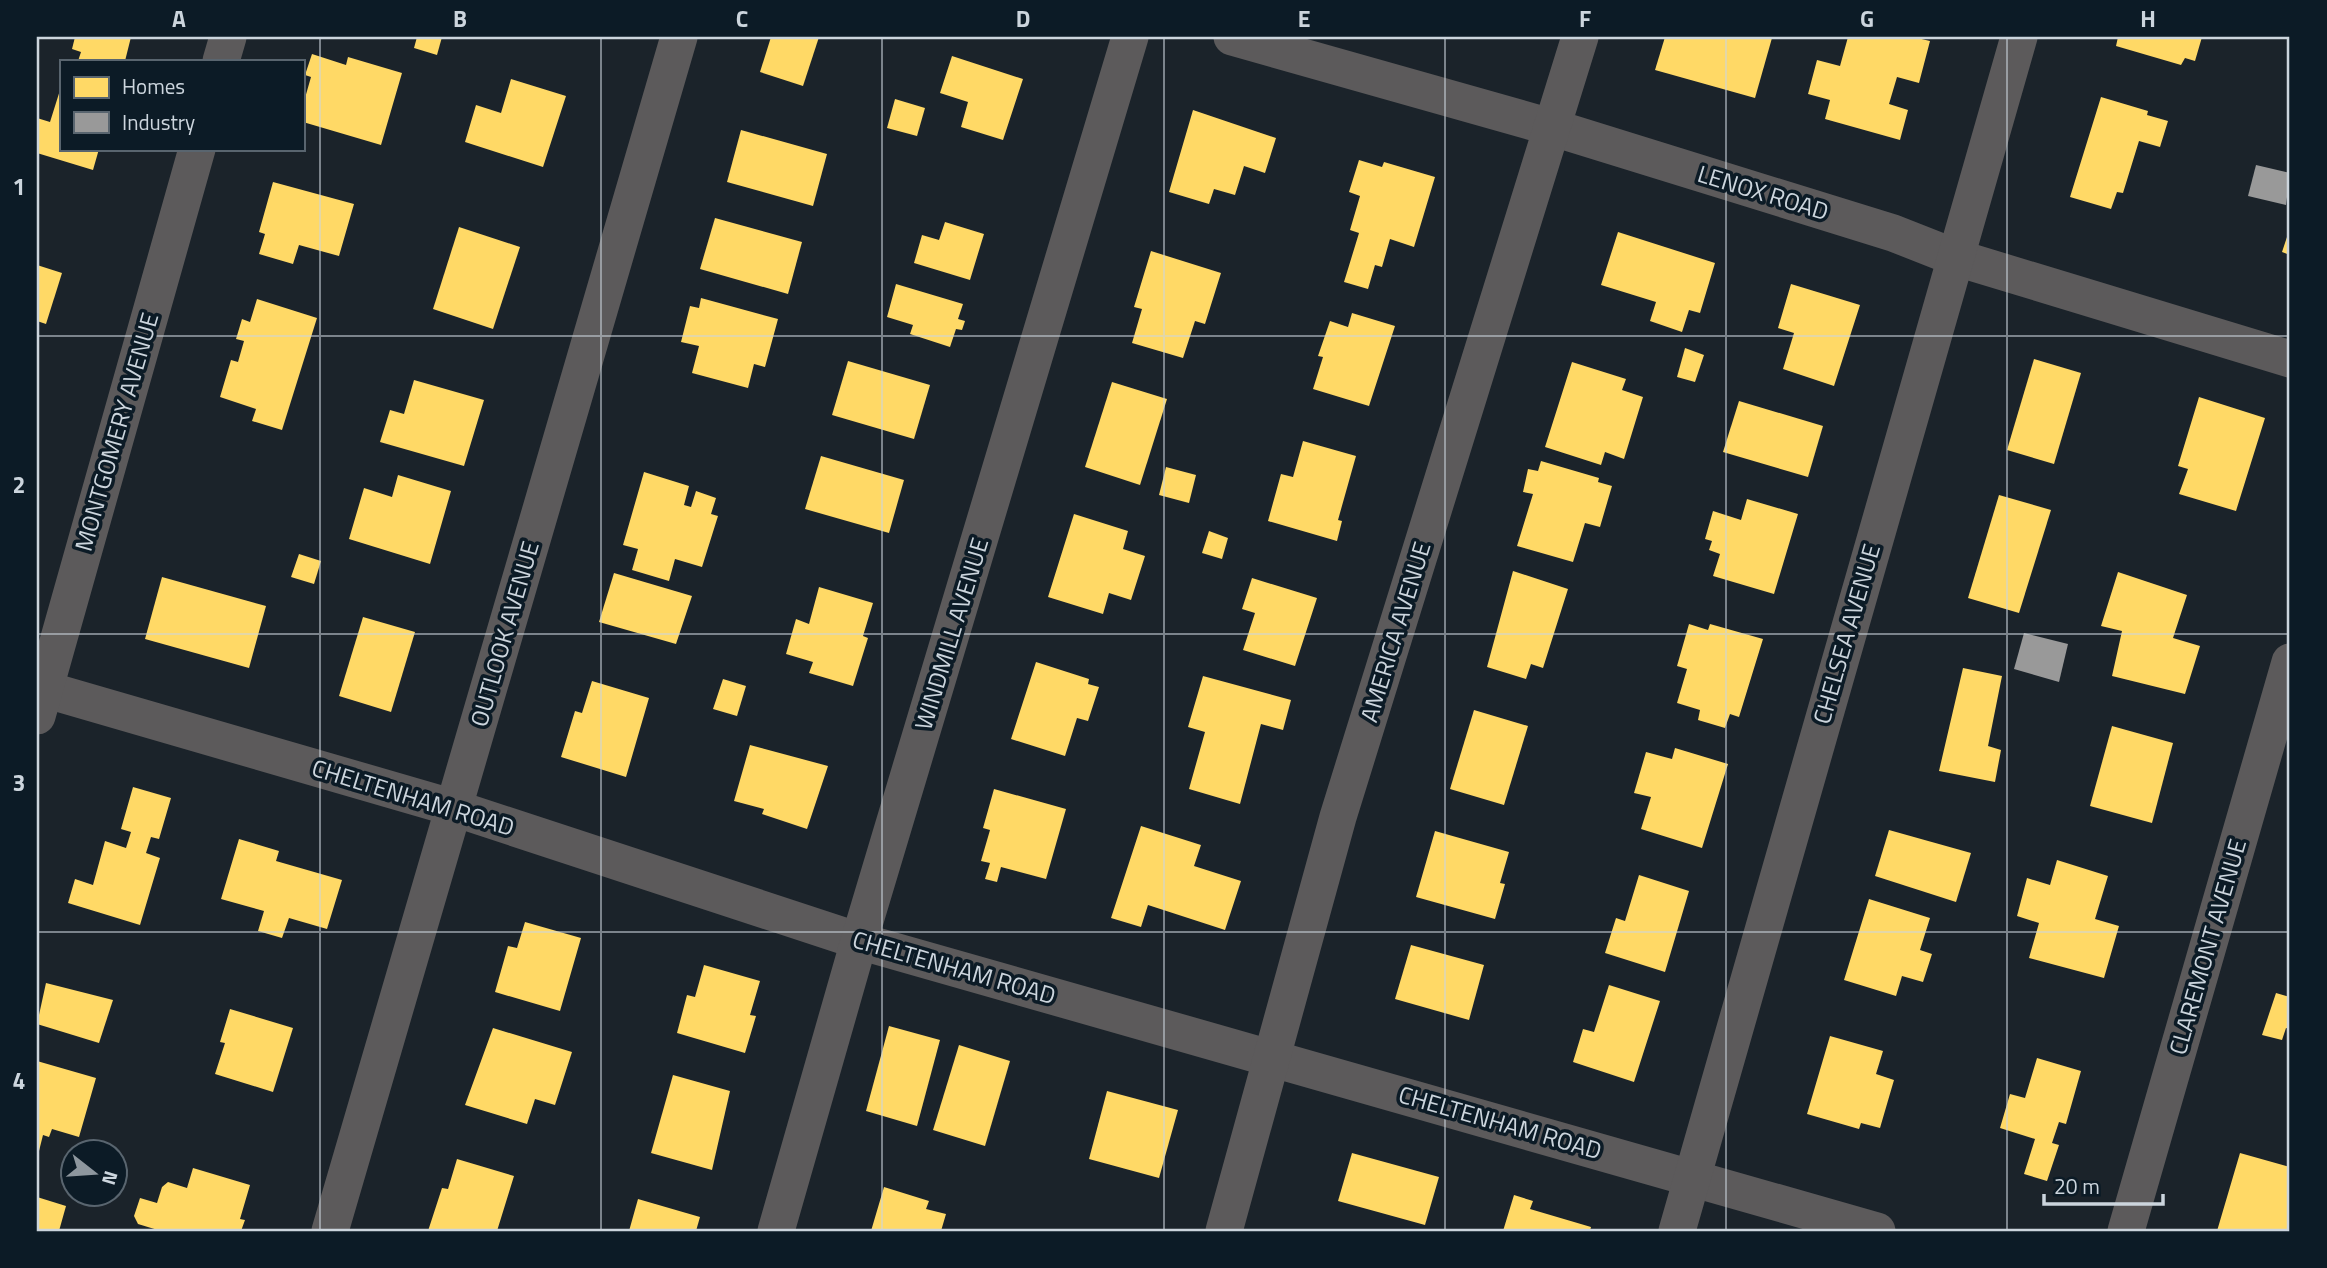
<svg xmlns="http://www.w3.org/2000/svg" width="2327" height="1268" font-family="'Titillium Web',sans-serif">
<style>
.homes{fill:#ffd966}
.industry{fill:#999}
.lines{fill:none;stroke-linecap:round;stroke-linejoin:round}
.street{stroke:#5c5a5b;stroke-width:37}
.grid{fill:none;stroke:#ccd5dd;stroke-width:2;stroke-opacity:0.55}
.labels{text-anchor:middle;stroke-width:7;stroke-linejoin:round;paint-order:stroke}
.street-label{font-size:24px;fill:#ccd5dd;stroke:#0c1b26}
.neatline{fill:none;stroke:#ccd5dd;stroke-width:2.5}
.grid-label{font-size:23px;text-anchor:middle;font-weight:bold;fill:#ccd5dd}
</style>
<rect width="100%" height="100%" fill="#1b232a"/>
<g class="homes">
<path d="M75 37H131L125 61H78L81 52 72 49Z"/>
<path d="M417 37H442L437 55 414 48Z"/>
<path d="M771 37H819L803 86 760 72Z"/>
<path d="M1665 37 1772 38 1755 98 1655 70Z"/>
<path d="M1848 37H1913L1930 41 1919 83 1897 77 1889 104 1908 110 1900 140 1825 119 1830 100 1808 94 1817 60 1840 66Z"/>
<path d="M2118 37H2202L2195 61 2185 58 2181 65 2116 46Z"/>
<path d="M312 54 346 65 348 57 402 73 381 145 303 122V105L311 77 305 75Z"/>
<path d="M952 56 1023 79 1003 140 961 127 968 102 940 93Z"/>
<path d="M511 79 566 96 543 167 465 142 476 105 501 113Z"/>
<path d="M61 87V149H99L93 170 37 153V118L50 122Z"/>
<path d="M2101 97 2148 111 2147 115 2168 121 2160 147 2139 141 2123 193 2117 192 2111 209 2070 197Z"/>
<path d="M895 99 925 108 917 136 887 128Z"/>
<path d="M1193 110 1276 138 1265 173 1244 166 1235 195 1214 189 1209 204 1169 192Z"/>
<path d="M741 130 827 154 813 206 727 182Z"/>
<path d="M1359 160 1382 167 1384 162 1435 177 1414 247 1390 239 1382 267 1375 265 1368 289 1344 282 1359 233 1350 230 1360 196 1349 192Z"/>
<path d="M273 182 354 204 339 256 299 245 293 264 259 254 265 234 259 232Z"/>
<path d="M715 218 802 242 788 294 700 269Z"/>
<path d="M945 222 984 234 970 280 914 263 922 235 939 240Z"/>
<path d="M459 227 520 247 493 329 433 309Z"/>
<path d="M2290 228V255L2282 252Z"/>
<path d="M1618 232 1715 263 1700 313 1689 310 1682 332 1650 321 1656 302 1601 285Z"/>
<path d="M1151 251 1221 273 1205 324 1195 321 1183 358 1132 343 1142 309 1134 307Z"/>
<path d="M37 265 62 273 46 324 37 321Z"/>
<path d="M896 284 963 304 958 319 965 321 962 330 956 329 950 347 910 334 913 325 887 317Z"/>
<path d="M1791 284 1860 305 1834 386 1783 369 1794 333 1778 328Z"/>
<path d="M701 298 778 319 765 367 754 364 748 388 692 373 699 346 681 342 690 306 699 308Z"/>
<path d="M257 299 317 318 282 430 252 421 256 409 220 397 231 360 238 362 244 341 236 339 242 319 250 322Z"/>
<path d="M1352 313 1395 326 1369 406 1313 389 1323 357 1318 356 1330 321 1348 327Z"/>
<path d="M1685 348 1704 355 1695 382 1677 377Z"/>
<path d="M2034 359 2081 373 2054 464 2007 450Z"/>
<path d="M848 361 930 385 914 439 832 415Z"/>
<path d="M1572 362 1626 379 1622 390 1643 397 1624 459 1605 452 1601 465 1545 447Z"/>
<path d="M414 380 484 400 464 466 380 442 390 410 404 414Z"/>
<path d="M1112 382 1167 399 1140 485 1085 467Z"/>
<path d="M2199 397 2265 418 2236 511 2179 494 2188 469 2178 466Z"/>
<path d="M1739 401 1823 426 1808 477 1723 452Z"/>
<path d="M1303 441 1356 456 1338 520 1342 521 1337 541 1268 521 1281 474 1293 477Z"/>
<path d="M821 456 904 480 889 533 805 509Z"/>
<path d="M1541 461 1599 478 1598 482 1612 486 1600 527 1585 523 1573 562 1517 546 1533 494 1523 492 1528 469 1538 471Z"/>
<path d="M1166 467 1196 475 1189 503 1159 495Z"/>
<path d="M644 472 689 486 684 505 691 507 696 491 716 498 711 514 718 516 702 567 675 559 669 581 632 570 638 549 623 545Z"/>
<path d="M398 475 451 491 430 564 349 539 364 488 392 497Z"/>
<path d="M1999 495 2051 510 2019 613 1968 598Z"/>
<path d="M1747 499 1798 514 1774 594 1713 576 1720 554 1709 550 1712 541 1705 539 1713 511 1741 520Z"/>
<path d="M1074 514 1128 531 1123 549 1145 556 1131 600 1109 593 1103 614 1048 597Z"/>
<path d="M1209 531 1228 538 1222 559 1202 553Z"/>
<path d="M299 554 321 561 314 584 291 577Z"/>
<path d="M1513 571 1568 589 1543 668 1531 664 1526 679 1487 667Z"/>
<path d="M2118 572 2187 595 2173 638 2200 646 2185 694 2112 676 2122 631 2101 626Z"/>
<path d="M614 573 692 596 676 644 599 622Z"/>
<path d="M162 577 266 606 249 668 145 639Z"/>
<path d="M1252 578 1317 598 1295 666 1243 650 1255 613 1242 609Z"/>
<path d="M819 587 873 603 863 636 868 638 853 686 809 673 813 662 786 654 796 619 809 624Z"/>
<path d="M363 617 415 632 391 712 339 696Z"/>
<path d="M1689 624 1708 630 1710 624 1763 639 1739 717 1730 714 1725 728 1698 720 1700 710 1677 703 1687 669 1677 666Z"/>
<path d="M1036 662 1089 679 1088 684 1099 687 1088 721 1077 718 1065 756 1011 739Z"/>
<path d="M1963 668 2002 676 1988 746 2001 750 1995 782 1939 771Z"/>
<path d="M1203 676 1291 700 1283 730 1261 724 1240 804 1189 789 1205 732 1188 727Z"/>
<path d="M723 679 746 686 737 716 713 709Z"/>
<path d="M592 681 649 698 626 777 561 757 575 711 582 713Z"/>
<path d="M1474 710 1528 726 1504 805 1450 789Z"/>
<path d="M2112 726 2173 743 2152 823 2090 806Z"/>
<path d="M750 745 828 766 807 829 762 814 764 809 734 801Z"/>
<path d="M1675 748 1728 764 1702 848 1641 829 1651 797 1634 793 1646 752 1672 759Z"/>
<path d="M133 787 171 798 159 839 151 837 146 853 160 858 140 925 68 903 75 879 93 885 105 841 126 848 131 832 121 829Z"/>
<path d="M994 789 1066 809 1046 879 1001 867 997 882 985 879 990 863 981 861 990 830 983 828Z"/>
<path d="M1141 826 1201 845 1194 866 1241 881 1225 930 1148 905 1141 927 1111 918Z"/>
<path d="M1889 830 1971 853 1956 902 1875 876Z"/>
<path d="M1435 831 1509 852 1500 883 1505 884 1495 919 1416 897Z"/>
<path d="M239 839 279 851 276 861 342 880 327 929 289 918 282 938 258 931 264 911 221 899Z"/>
<path d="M2057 860 2108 876 2095 919 2119 926 2104 978 2029 958 2039 923 2017 916 2027 878 2050 885Z"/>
<path d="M1639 875 1689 891 1665 972 1605 953 1616 918 1625 921Z"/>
<path d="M1869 899 1930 918 1920 950 1932 954 1923 982 1902 976 1896 996 1844 980Z"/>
<path d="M525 922 581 938 560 1011 495 992 508 946 517 948Z"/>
<path d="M1411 945 1484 965 1469 1020 1395 999Z"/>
<path d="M704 965 760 981 750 1015 756 1016 745 1053 677 1033 687 995 695 997Z"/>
<path d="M46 983 113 1000 99 1043 37 1024Z"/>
<path d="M1609 985 1660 1001 1634 1082 1573 1062 1583 1029 1594 1032Z"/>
<path d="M2276 993 2290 997V1029L2286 1028 2282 1040 2262 1035Z"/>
<path d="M230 1009 293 1028 273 1092 215 1074 225 1043 220 1042Z"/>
<path d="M889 1026 940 1040 917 1126 866 1111Z"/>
<path d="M493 1028 572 1052 555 1105 535 1099 527 1124 465 1105Z"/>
<path d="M1830 1036 1883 1051 1876 1074 1894 1080 1880 1128 1861 1123 1859 1129 1807 1114Z"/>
<path d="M959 1045 1010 1061 985 1146 933 1130Z"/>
<path d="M2037 1058 2081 1071 2066 1124 2059 1122 2052 1143 2059 1145 2047 1181 2024 1174 2035 1139 2000 1128 2010 1094 2025 1098Z"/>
<path d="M37 1061 96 1078 79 1137 52 1129 49 1137 43 1135 38 1155Z"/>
<path d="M673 1075 730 1091 712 1170 651 1153Z"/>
<path d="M1107 1091 1178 1110 1159 1178 1089 1159Z"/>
<path d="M1352 1153 1439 1177 1425 1225 1338 1201Z"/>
<path d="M2240 1153 2290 1167 2287 1207H2290V1231H2217Z"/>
<path d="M457 1159 514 1176 497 1231H428L442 1188 448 1189Z"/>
<path d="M193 1168 250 1185 240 1219 245 1220 241 1231H161L138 1224 134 1216 140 1198 157 1203 162 1187 168 1182 187 1188Z"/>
<path d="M884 1187 929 1201 926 1209 946 1214 941 1231H871Z"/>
<path d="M1514 1195 1533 1201 1530 1209 1591 1227 1590 1231H1503Z"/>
<path d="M37 1197 66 1206 59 1231H37Z"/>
<path d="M638 1199 700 1217 696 1231H629Z"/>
</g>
<g class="industry">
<path d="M2256 165 2290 173 2286 205 2248 196Z"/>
<path d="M2024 633 2068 644 2059 682 2014 669Z"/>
</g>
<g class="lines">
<g class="street">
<path d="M1232 37 1554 128 1893 233 1954 257 2290 359"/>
<path d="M221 61 228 37"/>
<path d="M37 687 454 808 859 941 1877 1231"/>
<path d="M37 716 197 149"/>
<path d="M330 1231 679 37"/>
<path d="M776 1231 859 941 1130 37"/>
<path d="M1224 1231 1338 817 1580 37"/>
<path d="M1677 1231 2019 37"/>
<path d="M2126 1231 2290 662"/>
</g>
</g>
<path class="grid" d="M320 37V1231M601 37V1231M882 37V1231M1164 37V1231M1445 37V1231M1726 37V1231M2007 37V1231M37 336H2290M37 634H2290M37 932H2290"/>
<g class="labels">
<g class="street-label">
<text transform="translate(1763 193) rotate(17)" y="8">LENOX ROAD</text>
<text transform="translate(117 432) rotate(-74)" y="8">MONTGOMERY AVENUE</text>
<text transform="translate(1396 632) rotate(-73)" y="8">AMERICA AVENUE</text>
<text transform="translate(505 634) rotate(-74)" y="8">OUTLOOK AVENUE</text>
<text transform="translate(952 634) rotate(-73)" y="8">WINDMILL AVENUE</text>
<text transform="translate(1847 634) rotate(-74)" y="8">CHELSEA AVENUE</text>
<text transform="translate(413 798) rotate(17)" y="8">CHELTENHAM ROAD</text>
<text transform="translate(2208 947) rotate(-74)" y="8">CLAREMONT AVENUE</text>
<text transform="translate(954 968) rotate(16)" y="8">CHELTENHAM ROAD</text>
<text transform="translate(1500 1123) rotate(16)" y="8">CHELTENHAM ROAD</text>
</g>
</g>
<rect width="2327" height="1268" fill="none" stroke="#0c1b26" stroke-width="77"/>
<rect x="60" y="60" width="245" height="91" fill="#0c1b26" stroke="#59656f" stroke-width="2"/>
<rect x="74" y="77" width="35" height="21" fill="#ffd966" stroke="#59656f" stroke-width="2"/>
<text x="122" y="94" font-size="21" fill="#ccd5dd">Homes</text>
<rect x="74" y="112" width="35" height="21" fill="#999999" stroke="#59656f" stroke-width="2"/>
<text x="122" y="130" font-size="21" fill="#ccd5dd">Industry</text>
<g transform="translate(94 1173) rotate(107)"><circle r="33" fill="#0c1b26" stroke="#59656f" stroke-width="2"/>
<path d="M0-5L12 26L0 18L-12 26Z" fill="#8e979e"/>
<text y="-10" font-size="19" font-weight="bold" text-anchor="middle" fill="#ccd5dd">N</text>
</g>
<path d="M2044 1194v10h119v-10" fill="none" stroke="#ccd5dd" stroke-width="3.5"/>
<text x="2054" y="1194" font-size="21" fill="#ccd5dd" stroke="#0c1b26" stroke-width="5" paint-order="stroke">20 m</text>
<rect x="38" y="38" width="2250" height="1192" class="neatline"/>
<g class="grid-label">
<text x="179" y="27">A</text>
<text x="460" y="27">B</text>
<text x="742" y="27">C</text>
<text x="1023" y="27">D</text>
<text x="1304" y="27">E</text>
<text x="1585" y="27">F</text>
<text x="1867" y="27">G</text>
<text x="2148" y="27">H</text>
<text x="19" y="195">1</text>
<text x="19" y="493">2</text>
<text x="19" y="791">3</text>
<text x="19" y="1089">4</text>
</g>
</svg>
